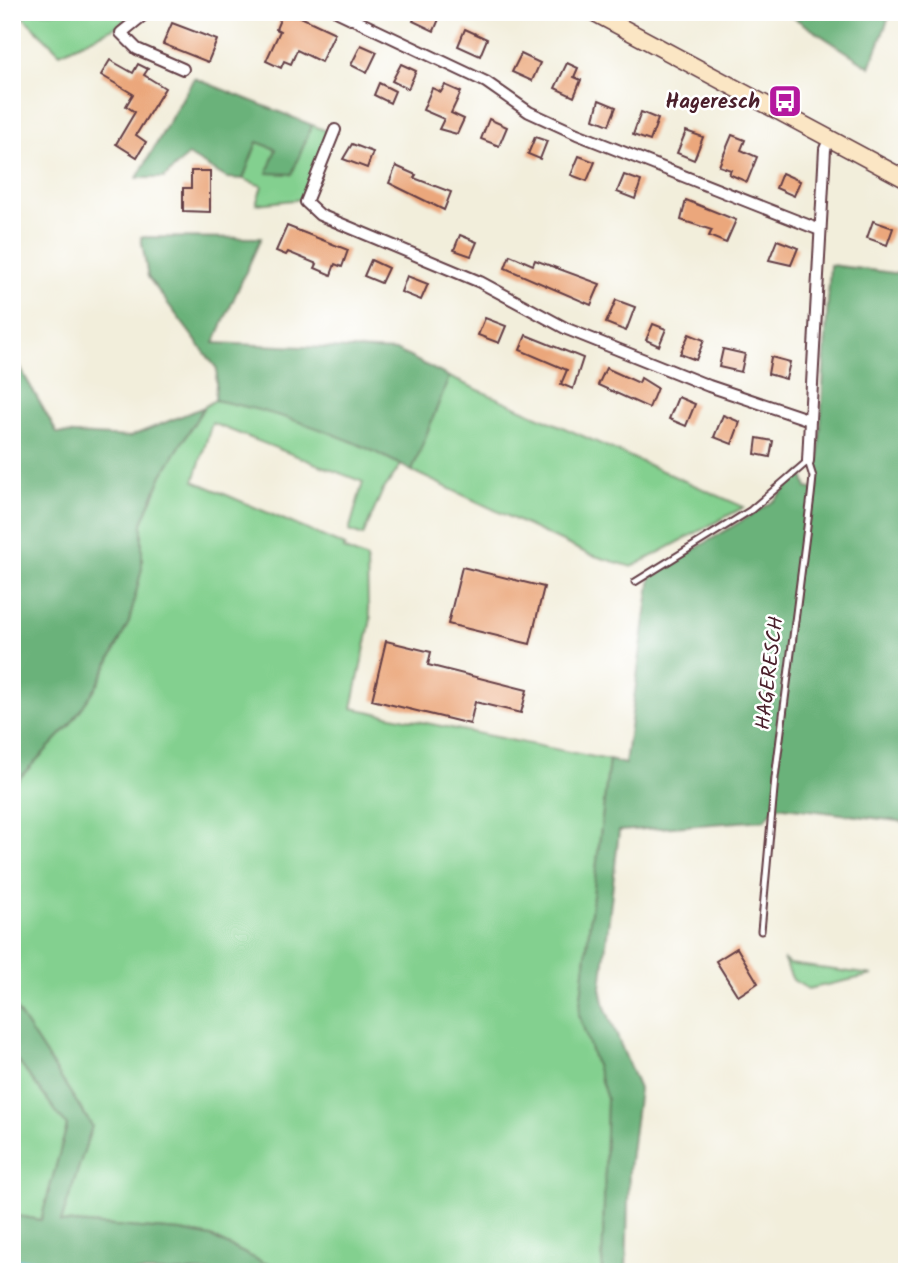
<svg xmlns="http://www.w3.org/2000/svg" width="919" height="1284" font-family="Kalam,sans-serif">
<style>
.green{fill:#83d08f;stroke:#66785d;stroke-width:2}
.forest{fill:#6ab27a;stroke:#5a6852;stroke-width:2}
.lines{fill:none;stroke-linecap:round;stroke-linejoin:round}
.stream{stroke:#65bae2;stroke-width:4.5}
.building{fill:#eba77b}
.lane-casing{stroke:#633e45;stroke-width:9}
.street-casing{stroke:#633e45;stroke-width:14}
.secondary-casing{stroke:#633e45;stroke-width:19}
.lane{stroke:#fff;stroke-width:5}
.street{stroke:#fff;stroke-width:10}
.secondary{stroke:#fbe6c4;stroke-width:16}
.labels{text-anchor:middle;stroke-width:5;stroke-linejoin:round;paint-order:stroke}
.poi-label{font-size:21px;font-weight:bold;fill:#4a1f2b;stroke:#fff;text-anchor:end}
.street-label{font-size:21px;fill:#4a1f2b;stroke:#fff}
</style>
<rect width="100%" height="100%" fill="#fff"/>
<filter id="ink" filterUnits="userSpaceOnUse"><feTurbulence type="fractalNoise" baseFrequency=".0143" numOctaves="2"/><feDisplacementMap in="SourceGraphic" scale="14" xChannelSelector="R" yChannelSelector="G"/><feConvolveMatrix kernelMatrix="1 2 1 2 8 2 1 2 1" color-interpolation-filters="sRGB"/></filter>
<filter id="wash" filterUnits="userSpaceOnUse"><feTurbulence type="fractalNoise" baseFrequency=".00686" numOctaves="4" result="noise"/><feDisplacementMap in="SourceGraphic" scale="28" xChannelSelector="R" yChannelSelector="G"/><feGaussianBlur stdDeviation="1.57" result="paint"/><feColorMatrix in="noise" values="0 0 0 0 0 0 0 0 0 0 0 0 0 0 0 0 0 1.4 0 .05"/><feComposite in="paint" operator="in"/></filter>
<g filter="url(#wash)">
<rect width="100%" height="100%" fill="#f2eedb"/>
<g class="green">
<path d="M28 12H134L118 26 60 53 23 17Z"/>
<path d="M312 125 329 132 302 199 256 204 262 186 243 179 257 142 276 149 291 174Z"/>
<path d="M449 377 744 507 632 567 588 554 412 471Z"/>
<path d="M215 400 262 409 335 432 401 465 382 492 363 536 349 531 363 482 212 423 194 481 345 546 343 549 367 559 368 608 371 619 352 708 609 760 579 1014 607 1099 602 1272H322L264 1263 211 1237 181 1231 61 1222 92 1126 12 1003V786L69 726 97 686 129 622 142 568V523L162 475 204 407Z"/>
<path d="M783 959 789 964 873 975 808 989 793 980Z"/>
<path d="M12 1053 67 1126 41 1220 12 1215Z"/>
</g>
<g class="forest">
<path d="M785 12H891L870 67Z"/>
<path d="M194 78 312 125 292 174 267 173 276 149 257 142 243 179 227 178 188 155 164 178H137Z"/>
<path d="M141 237 261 238 214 343 398 351 449 377 412 471C349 436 285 414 215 400L217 369 148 277Z"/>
<path d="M907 264V822L776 806 765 820 619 831 601 988 605 1007 639 1089 629 1169 626 1272H602L607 1099 579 1014 609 760 625 764 651 576 774 501 802 472 807 488 817 490 830 265 901 274Z"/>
<path d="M12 345 22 371 57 433 129 437 204 407 162 475 142 523V568L129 622 97 686 69 726 12 786Z"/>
<path d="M12 1003 92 1126 61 1222 181 1231 211 1237 264 1263 321 1272H12V1215L41 1220 67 1126 12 1053Z"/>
</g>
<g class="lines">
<path class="stream" d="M12 1261H38L60 1272"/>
</g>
<g id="blocks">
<g class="building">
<path d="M283 12H290L335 33 321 62 297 50 291 64 284 61 281 68 266 61 280 31 276 29Z"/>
<path d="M417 12H442L434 31 413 21Z"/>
<path d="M172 23 217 40 208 62 163 44Z"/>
<path d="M465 29 487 39 480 56 458 46Z"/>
<path d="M361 45 377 52 367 73 351 65Z"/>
<path d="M521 54 540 63 532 81 512 72Z"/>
<path d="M110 60 133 73 138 64 148 69 144 75 165 88 136 135 146 142 137 157 116 144 135 112 126 106 133 94 101 75Z"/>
<path d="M567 63 578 68 574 77 581 80 574 97 555 88Z"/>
<path d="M401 64 416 71 408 89 392 81Z"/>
<path d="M379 83 395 91 390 103 374 95Z"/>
<path d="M445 85 461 92 451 113 464 119 457 134 439 129 444 119 423 110 432 88 441 92Z"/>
<path d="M599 100 616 107 609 125 594 119Z"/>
<path d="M641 112 658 119 650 141 633 135Z"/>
<path d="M489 119 507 127 499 146 481 139Z"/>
<path d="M686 131 703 137 694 160 677 153Z"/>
<path d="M732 135 745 140 741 150 757 157 747 182 729 174 731 170 719 166Z"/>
<path d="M535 137 547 141 540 159 528 154Z"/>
<path d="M352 144 373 152 367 168 343 159Z"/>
<path d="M579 156 595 162 587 181 571 175Z"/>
<path d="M396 166 416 175 414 178 451 192 444 210 389 183Z"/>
<path d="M191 171H210V212L183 211V188H191Z"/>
<path d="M782 173 800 181 794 196 776 188Z"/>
<path d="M624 175 641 181 635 199 617 192Z"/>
<path d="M686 200 736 220 726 243 709 236 712 230 681 220Z"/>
<path d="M873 221 893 228 887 245 867 238Z"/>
<path d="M287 226 348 250 342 267 335 264 331 275 315 268 317 264 288 252 286 255 276 251Z"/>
<path d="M460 235 477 242 471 256 454 250Z"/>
<path d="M777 240 798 248 791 265 769 260Z"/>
<path d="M510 255 533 265 535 260 600 284 591 305 505 268Z"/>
<path d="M371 260 388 268 381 283 364 276Z"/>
<path d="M407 276 428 284 421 300 401 292Z"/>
<path d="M616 300 635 307 626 331 606 323Z"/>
<path d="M485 318 506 326 499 343 478 335Z"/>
<path d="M653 324 666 329 659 346 646 340Z"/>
<path d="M689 334 704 340 696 360 680 354Z"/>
<path d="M526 335 583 358 573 389 561 384 567 370 520 350Z"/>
<path d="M723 349 745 354 741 372 719 367Z"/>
<path d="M771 357 790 362 786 379 768 374Z"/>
<path d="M606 368 639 383 641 378 657 388 649 408 598 385Z"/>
<path d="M678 397 695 404 686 426 669 419Z"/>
<path d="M723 415 740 422 732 444 714 437Z"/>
<path d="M757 438 773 441 770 457 755 454Z"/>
<path d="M462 567 544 587 530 644 448 624Z"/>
<path d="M386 641 431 652 428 665 527 690 521 713 475 702 470 724 372 700Z"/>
<path d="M737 948 758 983 738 996 716 961Z"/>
</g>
</g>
</g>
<g filter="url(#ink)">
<use href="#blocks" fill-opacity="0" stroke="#633e45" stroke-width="2"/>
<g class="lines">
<g class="lane-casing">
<path id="lane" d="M635 582 751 510 808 461 813 477 811 496 775 778 761 931"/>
</g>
<g class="street-casing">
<g id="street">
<path d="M147 12 121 33 137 49 183 69"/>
<path d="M338 12 486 82 529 112 577 134 820 230"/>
<path d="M335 130 306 202 320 215 480 282 567 329 709 386 810 420 808 461"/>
<path d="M810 420 825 149 830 138"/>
</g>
</g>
<g class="secondary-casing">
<path id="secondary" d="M593 12 907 180"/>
</g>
<use href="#lane" class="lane"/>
<use href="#street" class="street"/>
<use href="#secondary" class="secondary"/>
</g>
</g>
<defs>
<g id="bus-square" transform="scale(1.75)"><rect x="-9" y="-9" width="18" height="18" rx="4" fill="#b5179e" stroke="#fff"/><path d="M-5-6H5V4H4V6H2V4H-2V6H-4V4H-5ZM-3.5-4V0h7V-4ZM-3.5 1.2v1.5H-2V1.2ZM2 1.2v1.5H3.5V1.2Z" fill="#fff"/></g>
</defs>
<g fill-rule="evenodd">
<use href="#bus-square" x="785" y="101"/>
</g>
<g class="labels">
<g class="poi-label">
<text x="760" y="108">Hageresch</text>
</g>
<g class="street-label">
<text transform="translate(769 673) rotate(-83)" y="7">HAGERESCH</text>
</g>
</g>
<rect width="919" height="1284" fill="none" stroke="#fff" stroke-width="42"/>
</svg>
